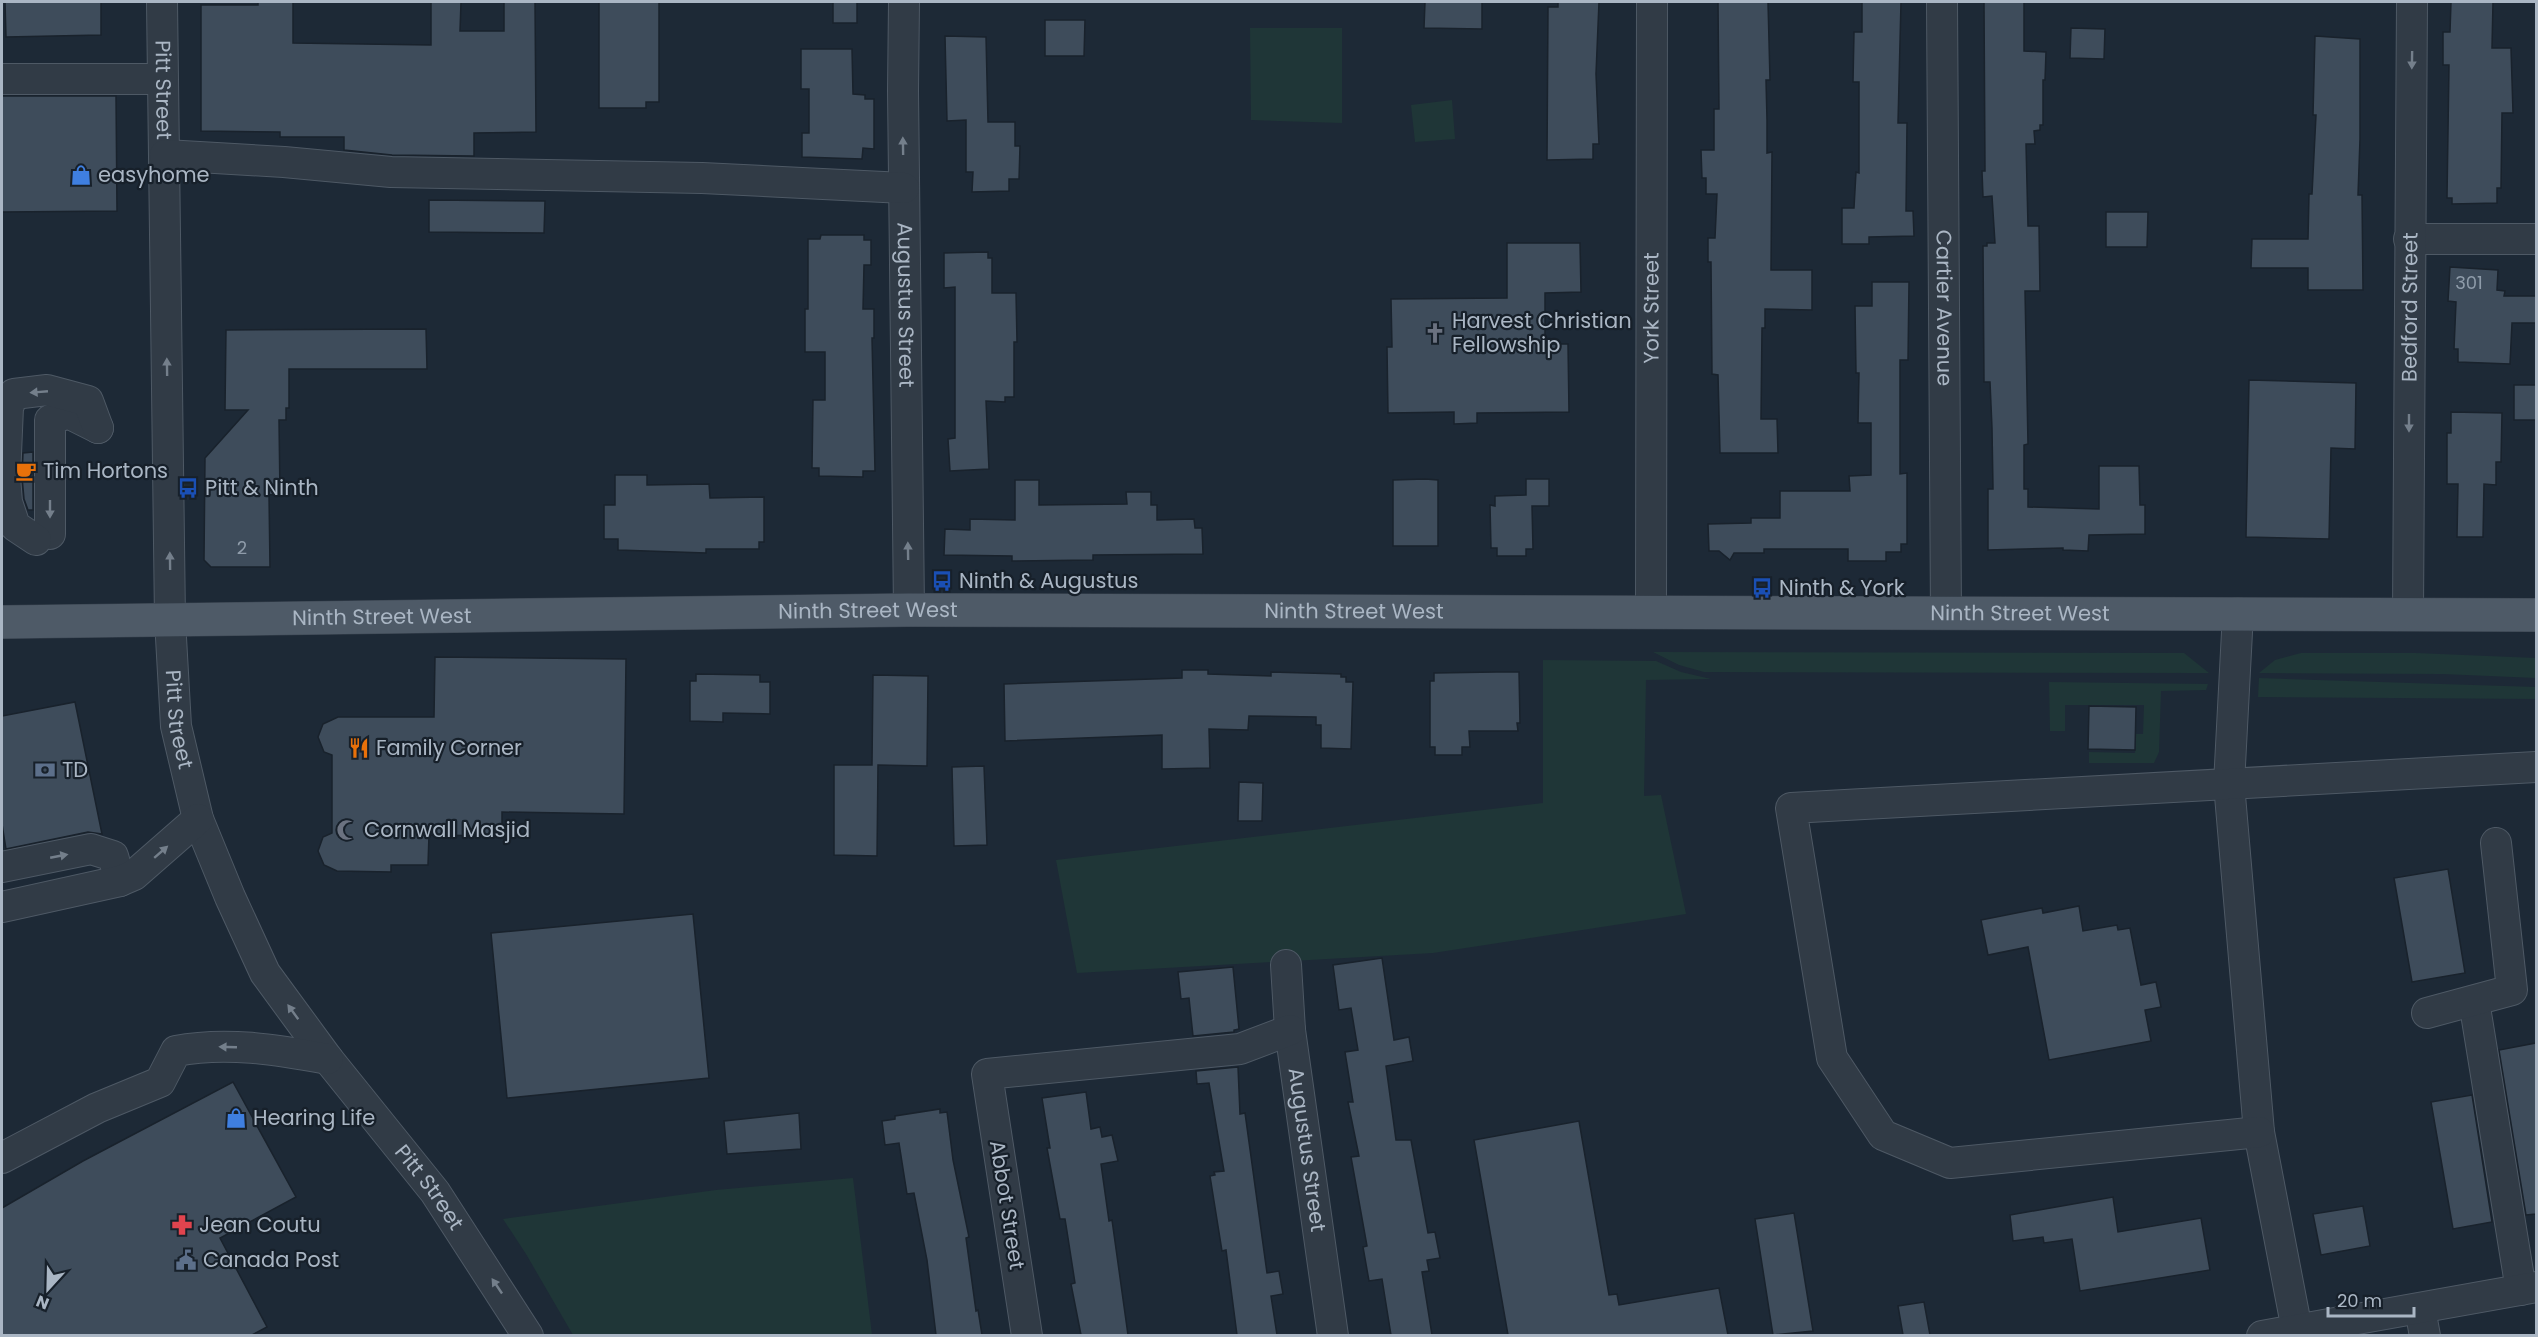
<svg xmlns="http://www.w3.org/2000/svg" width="2538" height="1337" font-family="Poppins,sans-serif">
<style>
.green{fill:#1f3637}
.building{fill:#3e4c5b;stroke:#19222c;stroke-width:1.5}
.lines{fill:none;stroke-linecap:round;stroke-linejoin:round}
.minor-casing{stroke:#4e5965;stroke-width:32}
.major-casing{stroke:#3a4450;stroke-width:34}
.minor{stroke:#313b46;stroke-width:30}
.major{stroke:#4e5a67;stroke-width:33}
.oneway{fill:#747f8b}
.labels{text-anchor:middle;stroke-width:4.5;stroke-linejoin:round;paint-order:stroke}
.number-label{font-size:18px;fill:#8f9caa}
.street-label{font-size:21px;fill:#aab6c4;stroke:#17202a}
.poi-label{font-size:21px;fill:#aab6c4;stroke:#17202a;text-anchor:start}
</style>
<rect width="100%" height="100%" fill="#1d2936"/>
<g class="green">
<path d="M1250 28H1342V123L1251 120Z"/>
<path d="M1452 100 1455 139 1415 142 1411 105Z"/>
<path d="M1653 652 2184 653 2209 673 1704 672 1679 665Z"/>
<path d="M2301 653H2416L2536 658V678L2442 674 2259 673 2275 660Z"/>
<path d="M1543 660 1656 661 1681 672 1711 679 1646 680 1644 796 1661 795 1686 914 1433 953 1077 973 1056 860 1543 803Z"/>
<path d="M2259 678 2536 687V699L2258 697Z"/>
<path d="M2049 682 2208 684 2206 690 2161 691 2159 752 2154 763H2089V752L2135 753 2136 734H2143L2144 705H2065V731H2050Z"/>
<path d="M853 1178 872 1335H573L526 1254 503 1219 716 1190Z"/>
</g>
<g class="building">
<path d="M5 2H101V35L6 37Z"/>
<path d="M258 2H293V43L431 45V2H461L460 31H504V2H535L536 132 474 133V156L392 155 344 150V137H280V132L201 131V5H258Z"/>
<path d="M599 2H659V102H646V108H599Z"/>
<rect x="833" y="2" width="24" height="21"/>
<path d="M1425 2H1482V29L1424 28Z"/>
<path d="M1558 2H1599L1596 74 1599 144H1593V159L1547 160 1548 7H1558Z"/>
<path d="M1718 2H1768L1770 80H1766L1767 120V153L1772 152 1771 270H1812V310L1765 309V328H1762L1761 419H1777L1778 453H1720L1718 375 1712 374 1711 262H1708V238H1715L1717 194H1706V178H1702L1701 150H1714V109H1719Z"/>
<path d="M1862 2H1901L1898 123H1907L1906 211H1913L1914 236 1869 237V244H1842V208H1854L1856 172 1859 173V82H1853L1854 32H1862Z"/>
<path d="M1984 2H2024V51L2046 52 2045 80H2043V125H2040V130L2034 131 2035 144H2026L2028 226H2039L2040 291H2025L2028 444 2024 445V489H2028V507L2099 509V466H2139L2140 505H2145V534L2089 535 2088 551 2063 550V548L1988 550V489H1993L1992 428 1990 382H1984L1983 246H1987V243H1995L1992 196 1983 197 1982 171H1985Z"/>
<path d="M2451 2H2493L2492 48H2511L2513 113H2502L2501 188H2497V203L2452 204V198H2447L2449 65H2443V32H2450Z"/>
<path d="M1045 20H1085L1084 56H1045Z"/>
<path d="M2071 28 2105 29 2104 59 2070 58Z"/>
<path d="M945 36 986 37 988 122H1015V146H1020L1019 179H1009V191L972 192 973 172H966V120L947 121Z"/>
<path d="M2315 36 2360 39V139L2358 195H2362L2363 290H2308V268H2251L2252 239H2308L2309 194H2312L2316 115H2313Z"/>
<path d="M801 49H852L853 94 865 95V99H874V149L863 148 862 159 802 157V133H809V89H801Z"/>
<path d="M2 96H116L117 211 2 212Z"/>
<path d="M429 200 545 201 544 233 429 232Z"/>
<path d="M2106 212H2148L2147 247H2106Z"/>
<path d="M821 235H864V240H871V265H864L863 309H874V338H872L875 471H863V477L819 476V468H812L813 400H825V352H805V309H808V239H820Z"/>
<path d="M1507 243H1580L1581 292 1545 293V344H1568L1569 412 1477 413V423L1454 424V412L1388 413 1387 347H1392L1391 299 1507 298Z"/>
<path d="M988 252V258H992V293H1016L1017 342H1014V397H1005V402L986 401 989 469 950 471 948 439 955 438V287L944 288V253Z"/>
<path d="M2450 267 2498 270 2497 290 2505 291 2504 296H2536V323H2512L2510 364 2458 362V349H2454L2456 302 2448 301Z"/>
<path d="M1872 282H1909L1908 360H1900V474L1907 473V544H1901V552H1886V561H1848V549H1764V553H1734L1730 560 1719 551H1709L1708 524 1751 523V518H1780V491H1850L1849 476 1871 475V423H1858L1859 373H1856L1855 306H1872Z"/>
<path d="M426 329 427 369H289V408H286V420H279L280 494 269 495 270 567H211L204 560 205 458 248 410H225L226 330Z"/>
<path d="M2249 380 2356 383 2355 449 2331 448 2329 539 2246 537Z"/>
<rect x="2514" y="385" width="22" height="35"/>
<path d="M2451 412 2502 413 2501 462H2496V485L2484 484 2483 537H2457L2458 484H2447V433H2451Z"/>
<path d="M33 452V510H28L24 499 22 477 23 453Z"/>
<path d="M615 475H647V485L709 484 710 498 764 497V542H759V549H706V553L618 550V539H604V505H615Z"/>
<path d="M1425 479 1438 480V546H1393V480Z"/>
<path d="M1526 479H1549V506H1532L1533 549H1526V556H1497V548H1491L1490 505 1495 506V496L1526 495Z"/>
<path d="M1015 480H1039V505L1127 504 1126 492H1151V505H1157V520L1194 519 1195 528H1202L1203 554 1093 555V560L1012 561V556L944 555 945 529 970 530V519L1015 520Z"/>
<path d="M435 657 626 659 624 814 502 812V836L429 835 428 865H391V872L337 871 324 865 318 851 323 837 332 833V755L324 752 318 737 323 724 338 717H434Z"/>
<path d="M1182 670H1208V674L1271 676V672L1341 674V677H1346V682H1353L1351 749 1321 748V725H1316V717L1249 716 1248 730 1209 729 1210 768 1162 769V735L1005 741 1004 684 1182 678Z"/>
<path d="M1496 672H1519L1520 723H1517L1518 731H1469L1470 747H1462V755H1435V747H1430V681H1434V673Z"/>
<path d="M696 674 760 675V682H770V714L723 713V722L690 721V681H696Z"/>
<path d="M873 675 928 676 927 766 878 765 877 856 834 855V765H872Z"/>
<path d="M75 702 102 834 88 832 6 849 2 824V716Z"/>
<path d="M2089 706 2136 707 2135 750 2088 749Z"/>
<path d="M984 766 987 845 954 846 952 767Z"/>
<path d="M1239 782 1263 783 1262 821H1238Z"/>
<path d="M2448 869 2465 973 2412 982 2394 878Z"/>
<path d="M2079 906 2083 931 2117 925 2118 930 2130 928 2141 985 2156 982 2161 1007 2145 1010 2151 1041 2049 1060 2028 947 1988 955 1981 920 2042 908 2043 913Z"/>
<path d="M693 914 709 1078 507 1098 491 933Z"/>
<path d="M1382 958 1394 1040 1409 1037 1413 1061 1386 1066 1396 1140H1411L1428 1233 1435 1232 1440 1258 1427 1260 1429 1271 1422 1272 1432 1335H1391L1382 1279 1369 1281 1363 1247 1367 1246 1351 1157 1359 1156 1348 1102H1353L1345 1052 1358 1050 1351 1008 1339 1010 1333 965Z"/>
<path d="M1233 967 1239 1029 1234 1030V1032L1193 1036 1189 998 1181 999 1178 972Z"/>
<path d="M2536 1043V1214L2526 1215 2499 1050Z"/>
<path d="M1238 1067 1240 1114 1245 1113 1267 1273 1279 1271 1283 1294 1271 1296 1277 1335H1237L1226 1250 1222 1251 1210 1176 1215 1175 1214 1172 1224 1171 1209 1083 1197 1084 1196 1071Z"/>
<path d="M233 1082 296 1197 220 1238 267 1327 252 1335H2V1208L83 1161Z"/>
<path d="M1086 1092 1091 1129 1100 1127 1102 1137 1112 1135 1118 1161 1101 1164 1109 1221 1112 1220 1128 1335H1081L1071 1284 1075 1283 1066 1225 1065 1219H1060L1047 1148H1050L1042 1098Z"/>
<path d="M2472 1095 2492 1222 2453 1229 2431 1102Z"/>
<path d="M940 1109V1113L947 1112 953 1160 969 1237 966 1238 976 1311 978 1310 982 1335H936L927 1260 914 1193 907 1194 899 1143 885 1145 882 1121 895 1119V1116Z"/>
<path d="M799 1113 801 1149 727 1154 724 1121Z"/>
<path d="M1579 1121 1609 1295 1617 1294 1619 1305 1719 1288 1728 1335H1508L1474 1140Z"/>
<path d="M2113 1197 2118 1232 2201 1218 2210 1270 2080 1291 2072 1239 2044 1243 2043 1237 2013 1241 2010 1215Z"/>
<path d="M2363 1206 2370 1246 2321 1255 2313 1214Z"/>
<path d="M1794 1213 1813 1331 1773 1335 1755 1219Z"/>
<path d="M1924 1302 1930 1335H1903L1898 1306Z"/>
</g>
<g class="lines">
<g class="minor-casing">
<g id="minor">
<path id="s1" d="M162 2 170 620 176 726 198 819 230 897 265 973 328 1059 435 1192 528 1336"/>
<path id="s2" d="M904 2 903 91 909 610"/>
<path id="s3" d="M1942 2 1946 614"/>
<path d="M2 79H162"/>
<path d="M165 155 284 162 391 172 702 178 904 188"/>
<path d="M2409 239H2536"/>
<path d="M50 534V420L68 413 98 428"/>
<path d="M36 540 15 526 7 502 5 477 8 407 14 394 47 390 88 401 98 428"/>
<path id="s4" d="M1651 612 1652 2"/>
<path d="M2238 613 2229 784 2259 1132 2297 1330"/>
<path id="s5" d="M2408 613 2412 2"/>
<path d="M2 867 91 849 113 856 120 881"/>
<path d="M2 907 120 881 134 875 198 819"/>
<path id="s6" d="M1286 965 1290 1030 1333 1336"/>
<path d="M2474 1001 2521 1290"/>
<path d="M2427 1013 2512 990 2496 843"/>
<path d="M2259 1132 1950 1163 1883 1135 1832 1058 1791 808 2536 767"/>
<path d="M2 1158 97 1108 160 1082 176 1051C227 1041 277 1050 328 1059"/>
<path d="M2420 1309 2425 1336"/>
<path d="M1027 1336 987 1074 1240 1049 1290 1030"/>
<path d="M2262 1336 2536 1287"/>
</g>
</g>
<g class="major-casing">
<g id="major">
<path id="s7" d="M2 622 909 610 2536 615"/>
</g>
</g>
<use href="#minor" class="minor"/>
<use href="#major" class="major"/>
</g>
<defs><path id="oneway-solid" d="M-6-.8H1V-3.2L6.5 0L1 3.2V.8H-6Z" transform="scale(1.5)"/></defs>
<g class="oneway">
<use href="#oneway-solid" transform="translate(2412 60) rotate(91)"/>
<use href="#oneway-solid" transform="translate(903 146) rotate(-91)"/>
<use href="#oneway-solid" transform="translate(167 367) rotate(-91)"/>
<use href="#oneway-solid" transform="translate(39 392) rotate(175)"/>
<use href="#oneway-solid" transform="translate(2409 423) rotate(90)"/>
<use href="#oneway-solid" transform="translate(50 509) rotate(90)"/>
<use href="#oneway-solid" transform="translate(908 551) rotate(-91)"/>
<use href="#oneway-solid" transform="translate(170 561) rotate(-91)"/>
<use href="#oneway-solid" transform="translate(161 852) rotate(-41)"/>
<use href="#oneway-solid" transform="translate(59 856) rotate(-11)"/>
<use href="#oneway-solid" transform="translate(293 1012) rotate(-126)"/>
<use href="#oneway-solid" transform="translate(228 1047) rotate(-178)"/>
<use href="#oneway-solid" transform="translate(497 1286) rotate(-124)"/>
</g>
<defs>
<g id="shop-bare" transform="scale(1.62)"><path d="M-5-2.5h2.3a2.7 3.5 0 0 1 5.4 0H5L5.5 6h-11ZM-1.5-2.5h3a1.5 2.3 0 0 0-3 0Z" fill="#3f7fe0" stroke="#17202a" stroke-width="2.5" paint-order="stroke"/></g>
<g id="church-bare" transform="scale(1.62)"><path d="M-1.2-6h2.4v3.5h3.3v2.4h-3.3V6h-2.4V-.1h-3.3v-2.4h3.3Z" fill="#6b7280" stroke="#17202a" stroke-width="2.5" paint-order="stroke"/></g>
<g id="cafe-bare" transform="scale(1.62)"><path d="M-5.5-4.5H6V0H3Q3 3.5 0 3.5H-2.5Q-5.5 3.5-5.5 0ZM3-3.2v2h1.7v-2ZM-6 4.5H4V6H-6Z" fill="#e8710a" stroke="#17202a" stroke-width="2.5" paint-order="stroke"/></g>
<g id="bus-bare" transform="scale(1.62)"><path d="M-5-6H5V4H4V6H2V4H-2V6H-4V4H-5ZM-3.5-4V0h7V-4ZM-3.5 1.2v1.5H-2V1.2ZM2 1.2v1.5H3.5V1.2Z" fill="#1a4fb4" stroke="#17202a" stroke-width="2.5" paint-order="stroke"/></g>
<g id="restaurant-bare" transform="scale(1.62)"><path d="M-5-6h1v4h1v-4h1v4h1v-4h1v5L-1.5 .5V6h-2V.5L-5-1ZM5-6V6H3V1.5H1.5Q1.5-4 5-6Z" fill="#e8710a" stroke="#17202a" stroke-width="2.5" paint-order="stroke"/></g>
<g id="bank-bare" transform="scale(1.62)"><path d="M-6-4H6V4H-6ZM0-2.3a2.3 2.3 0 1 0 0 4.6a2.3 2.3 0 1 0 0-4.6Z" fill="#5c6f8a" stroke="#17202a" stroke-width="2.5" paint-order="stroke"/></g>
<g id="mosque-bare" transform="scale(1.62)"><path d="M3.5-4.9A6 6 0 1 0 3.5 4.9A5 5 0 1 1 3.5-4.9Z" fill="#6b7280" stroke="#17202a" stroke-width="2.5" paint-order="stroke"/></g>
<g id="pharmacy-bare" transform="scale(1.62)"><path d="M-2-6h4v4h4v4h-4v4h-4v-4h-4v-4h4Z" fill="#e0444e" stroke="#17202a" stroke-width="2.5" paint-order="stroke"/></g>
<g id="civic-bare" transform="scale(1.62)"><path d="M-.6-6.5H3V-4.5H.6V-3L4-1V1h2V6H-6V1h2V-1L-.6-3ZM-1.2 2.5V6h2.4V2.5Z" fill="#5c6f8a" stroke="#17202a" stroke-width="2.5" paint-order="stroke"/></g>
</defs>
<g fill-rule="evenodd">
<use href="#shop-bare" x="81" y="175"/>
<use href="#church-bare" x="1435" y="333"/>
<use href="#cafe-bare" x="26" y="471"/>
<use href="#bus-bare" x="188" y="488"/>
<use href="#bus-bare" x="942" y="581"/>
<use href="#bus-bare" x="1762" y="588"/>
<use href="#restaurant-bare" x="359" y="748"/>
<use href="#bank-bare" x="45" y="770"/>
<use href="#mosque-bare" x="347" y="830"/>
<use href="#shop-bare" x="236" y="1118"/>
<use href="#pharmacy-bare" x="182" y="1225"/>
<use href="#civic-bare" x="186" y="1260"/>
</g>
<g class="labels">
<g class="number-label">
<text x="2469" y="289">301</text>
<text x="242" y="554">2</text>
</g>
<g class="street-label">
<text dy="7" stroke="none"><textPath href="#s1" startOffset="88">Pitt Street</textPath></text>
<text dy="7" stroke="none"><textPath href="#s2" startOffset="303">Augustus Street</textPath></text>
<text dy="7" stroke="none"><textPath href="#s4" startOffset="304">York Street</textPath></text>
<text dy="7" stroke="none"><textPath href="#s5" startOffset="306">Bedford Street</textPath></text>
<text dy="7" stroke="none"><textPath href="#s3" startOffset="306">Cartier Avenue</textPath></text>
<text dy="7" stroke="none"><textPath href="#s7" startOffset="866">Ninth Street West</textPath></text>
<text dy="7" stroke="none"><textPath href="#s7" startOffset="1352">Ninth Street West</textPath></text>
<text dy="7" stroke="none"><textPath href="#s7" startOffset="2018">Ninth Street West</textPath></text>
<text dy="7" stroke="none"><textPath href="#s7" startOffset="380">Ninth Street West</textPath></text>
<text dy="7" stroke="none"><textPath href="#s1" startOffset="718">Pitt Street</textPath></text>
<text dy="7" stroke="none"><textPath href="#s6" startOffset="186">Augustus Street</textPath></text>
<text dy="7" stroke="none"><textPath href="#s1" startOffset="1258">Pitt Street</textPath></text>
<text transform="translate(1007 1205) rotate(81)" y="7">Abbot Street</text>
</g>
<g class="poi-label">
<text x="98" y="182">easyhome</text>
<text x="1452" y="328">Harvest Christian<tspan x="1452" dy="24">Fellowship</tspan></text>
<text x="43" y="478">Tim Hortons</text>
<text x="205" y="495">Pitt &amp; Ninth</text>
<text x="959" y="588">Ninth &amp; Augustus</text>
<text x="1779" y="595">Ninth &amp; York</text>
<text x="376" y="755">Family Corner</text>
<text x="62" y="777">TD</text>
<text x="364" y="837">Cornwall Masjid</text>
<text x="253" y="1125">Hearing Life</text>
<text x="199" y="1232">Jean Coutu</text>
<text x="203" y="1267">Canada Post</text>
</g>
</g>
<rect width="2538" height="1337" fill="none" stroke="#aab6c4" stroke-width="6"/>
<g transform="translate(48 1289) rotate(202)" stroke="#17202a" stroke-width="4.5" paint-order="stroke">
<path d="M0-4.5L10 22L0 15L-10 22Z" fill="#aab6c4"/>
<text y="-9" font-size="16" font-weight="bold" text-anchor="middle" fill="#aab6c4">N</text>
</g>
<path d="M2328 1307v9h86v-9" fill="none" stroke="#aab6c4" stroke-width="3"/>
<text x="2337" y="1307" font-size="18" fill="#aab6c4" stroke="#17202a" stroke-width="4.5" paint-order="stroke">20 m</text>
</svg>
